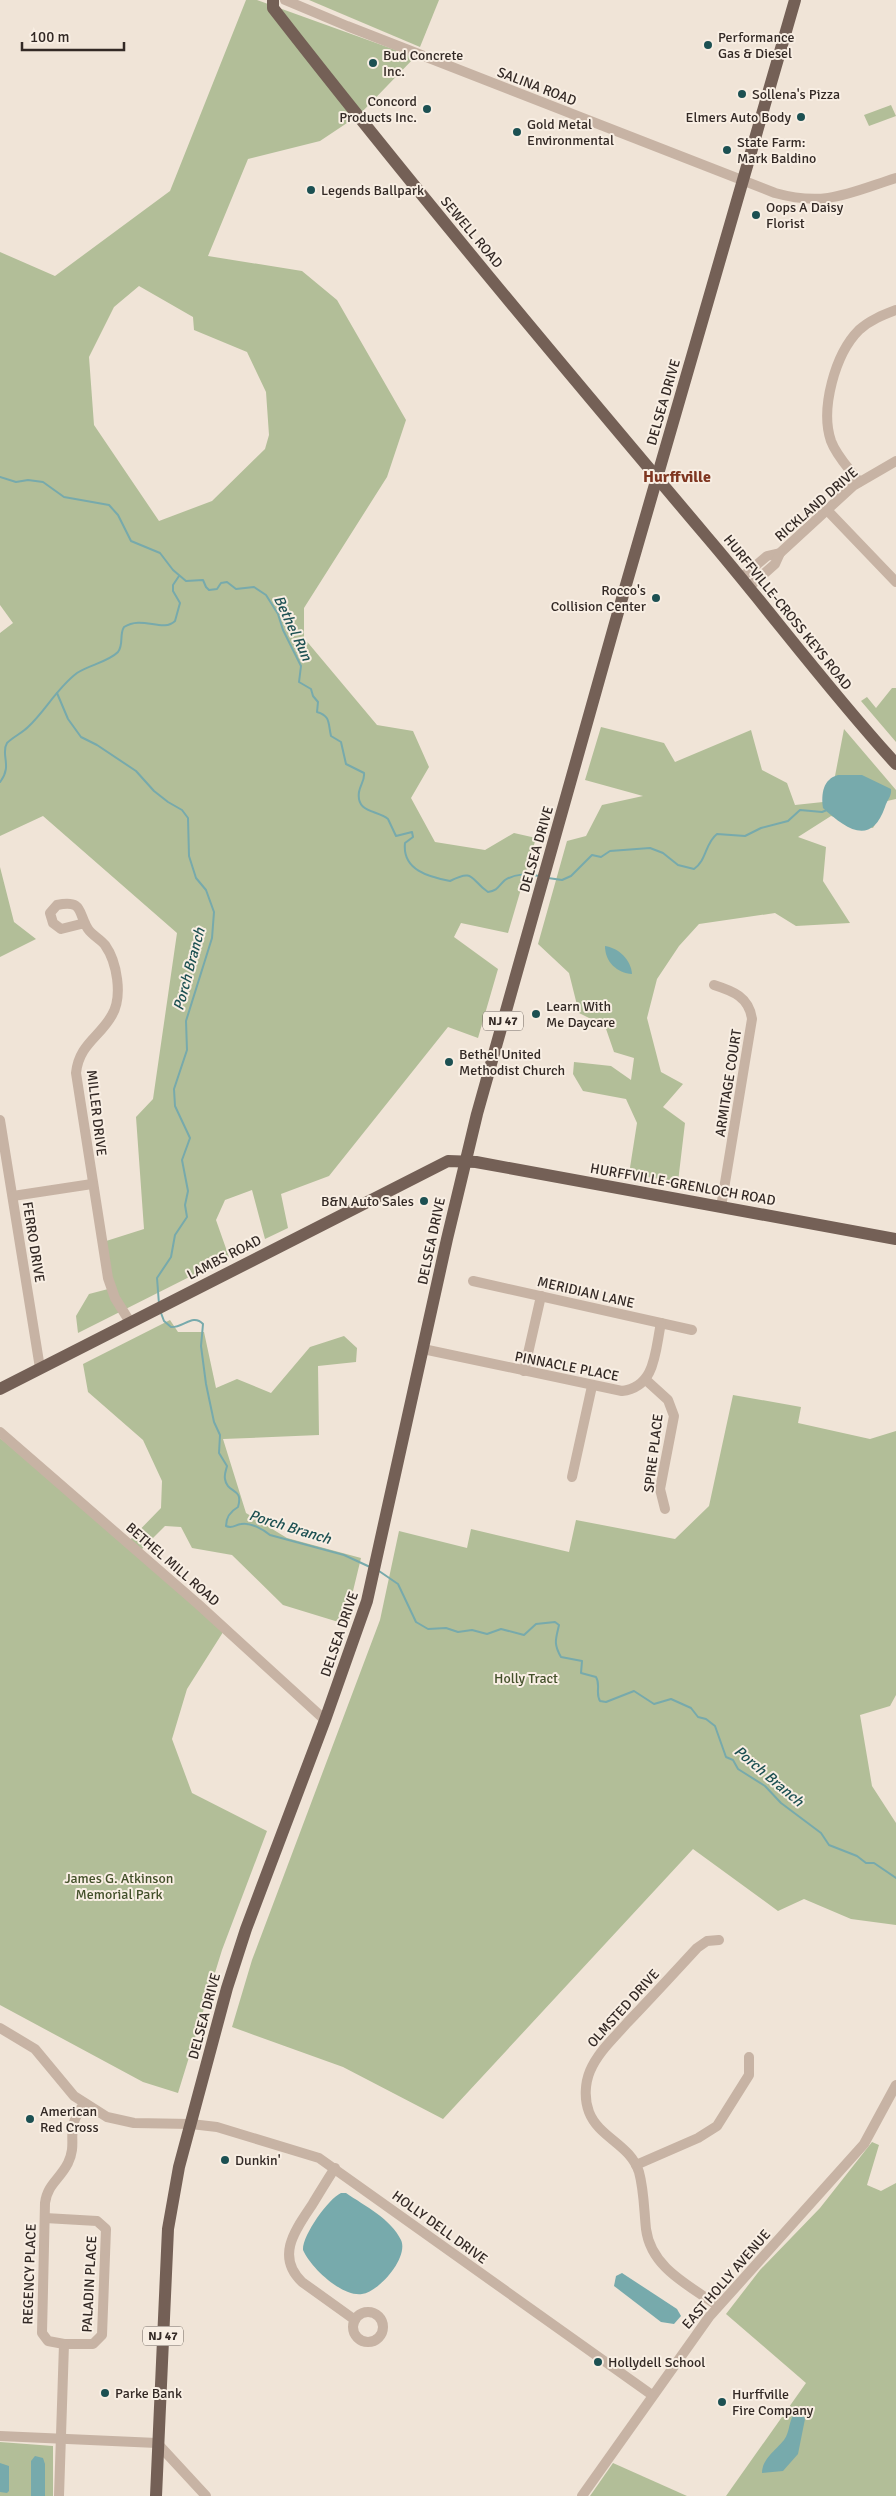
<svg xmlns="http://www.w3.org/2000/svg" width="896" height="2496" font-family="Signika,sans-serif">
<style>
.green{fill:#b2be98;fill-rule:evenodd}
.water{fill:#77aaac}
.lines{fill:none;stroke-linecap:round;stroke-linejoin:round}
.stream{stroke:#77aaac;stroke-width:2}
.minor{stroke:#c7b3a4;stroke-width:10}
.major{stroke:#746056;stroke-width:12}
.poi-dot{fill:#1c5052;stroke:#f8eee3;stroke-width:2}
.labels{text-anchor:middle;stroke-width:4;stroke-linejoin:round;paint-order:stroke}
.shield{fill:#f8eee3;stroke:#6e645e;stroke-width:1}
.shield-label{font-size:12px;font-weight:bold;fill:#332925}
.poi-label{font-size:14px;fill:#332925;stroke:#f8eee3;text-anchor:start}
.street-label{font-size:14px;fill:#332925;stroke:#f8eee3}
.park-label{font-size:14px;fill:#43502a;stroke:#f8eee3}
.water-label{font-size:15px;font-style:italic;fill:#1c5052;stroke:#f8eee3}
.quarter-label{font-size:16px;font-weight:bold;fill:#7f3621;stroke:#f8eee3}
</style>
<rect width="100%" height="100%" fill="#f0e4d7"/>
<g class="green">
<path d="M246 0H257L415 57 359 115 320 141 248 159 208 256 302 271 337 300 406 420 387 477 304 608V638L377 725 413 731 429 767 411 798 435 842 485 850 514 833 536 838 508 933 461 923 454 937 498 969 478 1038 448 1027 329 1176 281 1194 288 1228 265 1239 252 1190 225 1200 216 1220 229 1257 78 1333 76 1316 89 1294 112 1288 103 1242 144 1229 136 1117 153 1099 177 933 43 816 0 836V633L13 623 0 605V252L55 276 170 191ZM139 286 193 317 194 330 247 352 266 392 269 435 265 449 212 501 159 521 94 425 89 357 114 307Z"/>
<path d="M309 0H439L420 47Z"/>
<path d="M891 105 896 116 869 126 864 115Z"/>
<path d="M892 688H896V742L861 701 867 697 876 708Z"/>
<path d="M601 727 664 743 675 762 751 730 762 770 787 783 795 805 823 802 835 776 844 729 896 790V799L887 801 873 828 831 816 798 837 826 847 823 881 850 923 796 926 775 913 699 924 679 946 657 979 647 1018 661 1072 683 1084 663 1107 685 1123 678 1182 629 1174 637 1123 626 1099 583 1091 573 1074 574 1062 611 1066 631 1080 634 1058 614 1052 605 1026 579 1013 569 973 538 944 567 841 586 836 602 805 643 796 585 780Z"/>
<path d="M0 867 14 922 36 939 0 957Z"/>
<path d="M170 1320 178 1332H204L216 1388 237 1379 271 1393 310 1347 344 1336 357 1348 356 1362 318 1366 319 1435 223 1439 246 1513 287 1538 361 1558 345 1624 283 1605 232 1555 192 1548 181 1527 165 1526 137 1554 225 1629 187 1689 172 1739 192 1793 267 1831 222 1950 178 2093 143 2082 0 2005V1438L126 1544 161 1508 162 1481 143 1440 88 1392 83 1364Z"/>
<path d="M733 1395 801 1407 798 1423 870 1439 896 1431V1695L890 1706 860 1715 872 1786 896 1823V1925L851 1919 804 1899 778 1911 693 1849 443 2119 343 2067 232 2027 252 1960 380 1620 399 1531 467 1548 471 1529 569 1552 576 1520 675 1539 709 1506Z"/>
<path d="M872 2142 879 2145 867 2185 881 2191 896 2183V2496H726L806 2383 726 2314 760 2270 820 2208Z"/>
<path d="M0 2442 53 2446V2496H0Z"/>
<path d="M613 2463 687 2496H590Z"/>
</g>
<g class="water">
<path d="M838 775H862L891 789C892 796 887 800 885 807 871 847 846 829 823 808 821 794 823 779 838 775Z"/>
<path d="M605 946C619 948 631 960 632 974 617 973 605 962 605 946Z"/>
<path d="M341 2193H346C365 2206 391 2219 401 2240 409 2257 379 2292 362 2294 342 2297 311 2268 303 2250 302 2236 328 2199 341 2193Z"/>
<path d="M622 2273 677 2309 681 2316 674 2324 661 2322 614 2286 616 2276Z"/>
<path d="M798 2410 803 2414 805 2419 798 2454 783 2471 762 2473C762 2459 776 2450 784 2440 791 2431 788 2417 798 2410Z"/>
<path d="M35 2456 43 2458 45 2464V2496H31V2461Z"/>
<path d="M0 2463 9 2466V2491L7 2493 0 2492Z"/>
</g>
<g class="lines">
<g class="stream">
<path d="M0 477 16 482 28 480 43 482 64 497 109 505 118 515 131 541 160 553 173 570 186 581 203 580 206 587 209 590 217 589 221 583 227 582 236 589 254 587 266 595 278 614 283 630 301 666 299 682 311 689 313 696 318 702 317 712C331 716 328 724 331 736L341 742 346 764 364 773C365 780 360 785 359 792 356 813 377 810 388 819L396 836 412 832 413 837 405 843C402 870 429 877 450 881 475 868 470 880 488 892 498 891 499 885 505 880 516 873 527 874 539 876"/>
<path d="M57 693 68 719 81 737 97 745 136 771 154 791 168 802 182 810 188 818 189 856 196 878 206 890 214 912 212 938 186 1021 187 1050 174 1089 175 1106 190 1138 182 1160 188 1191 185 1205 187 1217 175 1235 171 1257 157 1278 159 1304"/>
<path d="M0 782C13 766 0 754 7 743 13 737 22 733 28 727 46 710 57 688 77 673 89 665 108 662 118 652 124 644 119 635 124 627 142 615 163 633 175 621L180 603 173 591V585L179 576"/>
<path d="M548 878 562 880 571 876 592 855 601 857 610 851 650 848 663 853 678 865 694 869C707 860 705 843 717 834L745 836 761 828 788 821 800 810 822 812 827 810"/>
<path d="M161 1313 164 1321 171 1327C183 1328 193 1313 203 1324L201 1346 206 1384 214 1422 220 1435 219 1453 227 1466C226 1471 224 1474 225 1479 227 1494 244 1487 238 1507 231 1511 226 1517 226 1526 232 1529 235 1525 241 1524 251 1522 264 1530 270 1535L344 1555 370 1567"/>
<path d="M379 1571 398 1584 416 1622 428 1629 446 1628 458 1632 472 1630 487 1634 501 1629 524 1635 536 1624 555 1622 559 1625C556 1639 553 1643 561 1657L582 1661 581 1673 596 1677C601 1685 595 1693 600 1701L606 1702 634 1691 654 1704 671 1699 691 1708 698 1717 706 1719 715 1726 726 1757 733 1760 738 1769 765 1786 781 1803 821 1833 829 1845 857 1856 866 1863H874L896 1878"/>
</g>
<g class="minor">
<path d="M285 0 347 26 775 193C826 207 849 193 896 178"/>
<path d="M859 482C849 468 837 457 831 441 820 409 835 354 859 330 870 320 883 315 896 310"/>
<path d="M827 510 896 582"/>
<path d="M741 578 767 556 780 553 853 486 896 461"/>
<path d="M749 587 775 564 780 553"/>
<path d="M85 923 61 929 53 923 50 913 57 905C84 899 78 914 88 929 92 935 100 939 105 945 117 962 123 996 112 1015 100 1037 79 1044 76 1073L108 1278 115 1298 130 1322"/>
<path d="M714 985C733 991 749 997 752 1019L721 1207"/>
<path d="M0 1120 40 1368"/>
<path d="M13 1196 92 1184"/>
<path d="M473 1281 692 1330"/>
<path d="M423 1349 622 1391C656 1387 655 1351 661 1323"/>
<path d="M524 1371 541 1296"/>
<path d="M646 1380 668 1400 674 1416 660 1489 665 1509"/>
<path d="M0 1432 198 1604 325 1720"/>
<path d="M572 1477 592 1386"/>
<path d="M0 2028 35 2049 74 2096 107 2117 134 2123 191 2124 217 2127 319 2158 652 2395"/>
<path d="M636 2165 698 2138 717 2126 749 2075V2057"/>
<path d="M335 2168C327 2180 320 2192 312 2205 296 2229 275 2256 302 2282L355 2320"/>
<path d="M45 2218 97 2221 106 2229 102 2335 93 2344H64"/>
<path d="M718 2306C689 2285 651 2268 646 2229 644 2210 644 2190 639 2172 630 2144 599 2138 589 2112 584 2099 585 2083 590 2071 598 2052 614 2038 627 2023 651 1998 674 1973 697 1948L707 1941 719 1940"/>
<circle cx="368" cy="2327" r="15"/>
<path d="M0 2436 157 2443 206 2496"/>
<path d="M59 2496 64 2344 48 2341 42 2333 45 2203C47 2185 60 2179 68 2163 79 2140 63 2131 84 2104"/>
<path d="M582 2496 709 2317 864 2144 896 2085"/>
</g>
<g class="major">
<path d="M273 0V8C413 188 560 363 707 537 771 612 829 691 896 764"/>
<path d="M0 1389 448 1161 476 1162 896 1239"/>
<path d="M156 2496 168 2229 179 2167 227 1988 246 1929 325 1720 367 1601 447 1239 477 1114 617 616 795 0"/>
</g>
</g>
<g class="poi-dot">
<circle cx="708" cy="45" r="5"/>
<circle cx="373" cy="63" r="5"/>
<circle cx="742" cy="94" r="5"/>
<circle cx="427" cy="109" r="5"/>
<circle cx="801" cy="117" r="5"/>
<circle cx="517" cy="132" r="5"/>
<circle cx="727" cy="150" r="5"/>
<circle cx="311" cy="190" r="5"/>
<circle cx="756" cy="215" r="5"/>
<circle cx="656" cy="598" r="5"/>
<circle cx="536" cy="1014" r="5"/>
<circle cx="449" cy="1062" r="5"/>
<circle cx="424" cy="1201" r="5"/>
<circle cx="30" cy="2119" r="5"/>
<circle cx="225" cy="2160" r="5"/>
<circle cx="598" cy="2362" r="5"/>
<circle cx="105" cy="2393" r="5"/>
<circle cx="722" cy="2402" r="5"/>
</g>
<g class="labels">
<g class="shield">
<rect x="483" y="1011.5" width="40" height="19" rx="4"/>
<rect x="143" y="2326.5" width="40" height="19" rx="4"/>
</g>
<g class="shield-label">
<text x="503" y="1025">NJ 47</text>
<text x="163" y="2340">NJ 47</text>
</g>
<g class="poi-label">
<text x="718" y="42">Performance<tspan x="718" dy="16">Gas &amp; Diesel</tspan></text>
<text x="383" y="60">Bud Concrete<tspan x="383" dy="16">Inc.</tspan></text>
<text x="752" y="99">Sollena's Pizza</text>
<text x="417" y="106" text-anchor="end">Concord<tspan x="417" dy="16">Products Inc.</tspan></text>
<text x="791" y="122" text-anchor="end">Elmers Auto Body</text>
<text x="527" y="129">Gold Metal<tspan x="527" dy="16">Environmental</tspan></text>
<text x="737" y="147">State Farm:<tspan x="737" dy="16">Mark Baldino</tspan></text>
<text x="321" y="195">Legends Ballpark</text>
<text x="766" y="212">Oops A Daisy<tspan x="766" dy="16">Florist</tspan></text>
<text x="646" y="595" text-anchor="end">Rocco's<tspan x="646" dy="16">Collision Center</tspan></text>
<text x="546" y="1011">Learn With<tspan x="546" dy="16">Me Daycare</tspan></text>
<text x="459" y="1059">Bethel United<tspan x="459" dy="16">Methodist Church</tspan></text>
<text x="414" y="1206" text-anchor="end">B&amp;N Auto Sales</text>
<text x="40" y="2116">American<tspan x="40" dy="16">Red Cross</tspan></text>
<text x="235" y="2165">Dunkin'</text>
<text x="608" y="2367">Hollydell School</text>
<text x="115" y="2398">Parke Bank</text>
<text x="732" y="2399">Hurffville<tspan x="732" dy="16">Fire Company</tspan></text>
</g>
<g class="street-label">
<text transform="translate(537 86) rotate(21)" y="5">SALINA ROAD</text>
<text transform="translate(472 232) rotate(50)" y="5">SEWELL ROAD</text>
<text transform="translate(663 402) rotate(-74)" y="5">DELSEA DRIVE</text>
<text transform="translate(816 504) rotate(-41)" y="5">RICKLAND DRIVE</text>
<text transform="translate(788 612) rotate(51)" y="5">HURFFVILLE-CROSS KEYS ROAD</text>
<text transform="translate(536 849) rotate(-74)" y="5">DELSEA DRIVE</text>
<text transform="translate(728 1083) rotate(-81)" y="5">ARMITAGE COURT</text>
<text transform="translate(97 1113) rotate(83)" y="5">MILLER DRIVE</text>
<text transform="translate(683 1184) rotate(10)" y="5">HURFFVILLE-GRENLOCH ROAD</text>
<text transform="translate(431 1241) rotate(-78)" y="5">DELSEA DRIVE</text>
<text transform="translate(34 1242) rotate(81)" y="5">FERRO DRIVE</text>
<text transform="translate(224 1257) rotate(-27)" y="5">LAMBS ROAD</text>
<text transform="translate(586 1292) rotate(13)" y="5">MERIDIAN LANE</text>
<text transform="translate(567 1366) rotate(11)" y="5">PINNACLE PLACE</text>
<text transform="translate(653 1453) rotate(-83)" y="5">SPIRE PLACE</text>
<text transform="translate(173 1564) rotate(41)" y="5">BETHEL MILL ROAD</text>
<text transform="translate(339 1634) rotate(-71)" y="5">DELSEA DRIVE</text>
<text transform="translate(623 2008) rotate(-48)" y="5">OLMSTED DRIVE</text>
<text transform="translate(204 2016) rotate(-75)" y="5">DELSEA DRIVE</text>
<text transform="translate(440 2227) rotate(36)" y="5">HOLLY DELL DRIVE</text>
<text transform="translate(29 2274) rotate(-88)" y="5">REGENCY PLACE</text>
<text transform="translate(726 2279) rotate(-49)" y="5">EAST HOLLY AVENUE</text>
<text transform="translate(89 2284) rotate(-87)" y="5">PALADIN PLACE</text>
</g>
<g class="park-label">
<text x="526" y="1683">Holly Tract</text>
<text x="119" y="1883">James G. Atkinson<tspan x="119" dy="16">Memorial Park</tspan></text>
</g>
<g class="water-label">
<text transform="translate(293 628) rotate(65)" y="5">Bethel Run</text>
<text transform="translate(189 969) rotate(-75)" y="5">Porch Branch</text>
<text transform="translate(290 1527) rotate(17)" y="5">Porch Branch</text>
<text transform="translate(769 1776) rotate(40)" y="5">Porch Branch</text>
</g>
<g class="quarter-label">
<text x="677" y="482">Hurffville</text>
</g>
</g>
<path d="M22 42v8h102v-8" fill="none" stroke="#332925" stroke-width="2.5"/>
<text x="30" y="42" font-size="15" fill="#332925" stroke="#f8eee3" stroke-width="4" paint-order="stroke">100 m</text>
</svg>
